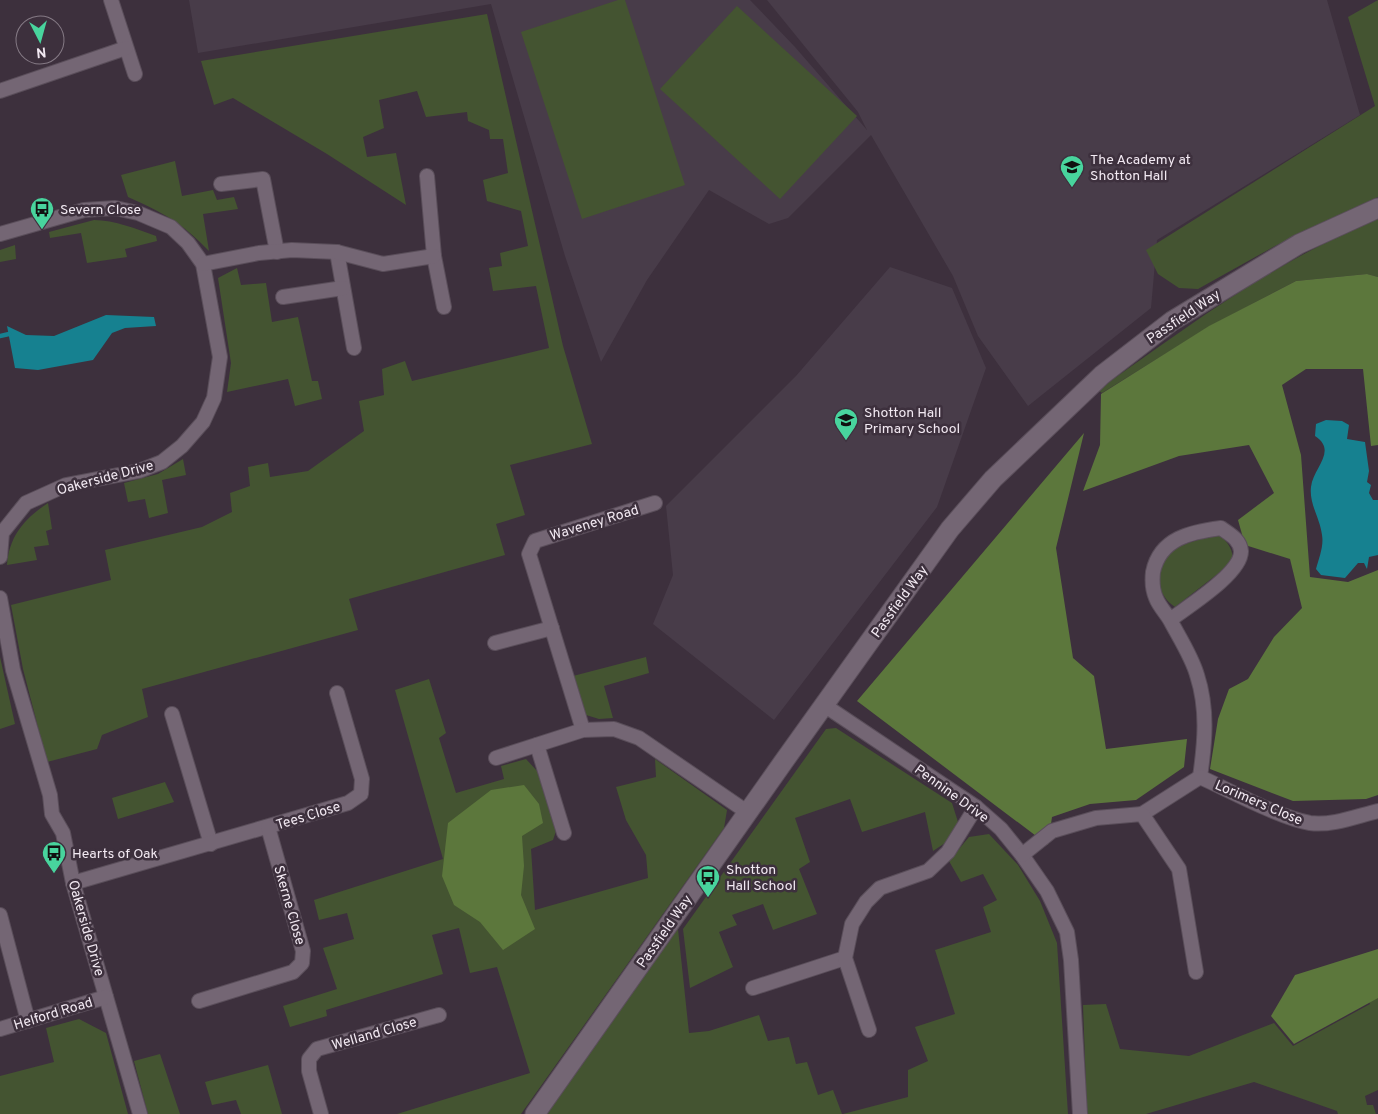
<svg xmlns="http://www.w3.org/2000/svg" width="1378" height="1114" font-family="Overpass,sans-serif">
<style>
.education{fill:#483c49}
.green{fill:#445431}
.forest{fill:#5c773c}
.water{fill:#168190}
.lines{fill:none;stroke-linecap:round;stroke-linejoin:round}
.stream{stroke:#168190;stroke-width:4.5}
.street-casing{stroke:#5a4e5a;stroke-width:16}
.secondary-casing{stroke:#5a4e5a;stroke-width:21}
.street{stroke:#746674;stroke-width:14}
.secondary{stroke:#746674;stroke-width:19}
.labels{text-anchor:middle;stroke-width:5;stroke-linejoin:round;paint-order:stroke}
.poi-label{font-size:14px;fill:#f2e9f2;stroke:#3d303d;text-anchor:start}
.street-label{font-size:14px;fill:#f2e9f2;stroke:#3d303d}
</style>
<rect width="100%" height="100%" fill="#3d303d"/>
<g class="education">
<path d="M189 0H750L795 47 867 130 858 112 767 0H1327L1360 115 1157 240 1151 308 1028 406 978 336 953 276 871 135 788 218 769 224 709 190 647 280 601 362 565 256 491 4 198 53Z"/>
<path d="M890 267 952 288 986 368 937 507 774 720 653 624 673 575 666 506 796 376Z"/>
</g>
<g class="green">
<path d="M618 0H625L685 185 582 219 521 32Z"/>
<path d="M1378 0V197L1275 246 1198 289 1179 288 1158 274 1146 250 1375 106 1348 17Z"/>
<path d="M737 6 857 116 780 199 660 89Z"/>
<path d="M487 14 563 346 592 444 510 465 525 515 496 524 505 555 349 599 358 630 142 689 148 717 102 735 97 749 47 762 23 669 11 605 111 580 105 550 202 527 232 512 230 493 250 486 248 467 268 463 270 477 308 471 364 431 359 401 384 395 382 369 405 361 412 381 549 348 536 286 493 291 489 268 502 266 500 253 528 246 521 211 487 201 483 180 508 173 503 139H490L489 130 468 121 467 112 426 117 417 91 379 100 384 128 363 137 367 157 396 153 406 205 327 154 233 98 214 105 201 61Z"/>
<path d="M175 161 182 196 213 190 217 200 234 197 238 209 203 214 209 251C182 223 164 213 128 197L121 175Z"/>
<path d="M1378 219V277L1367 274 1296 281 1210 326 1102 393 1098 390C1189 326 1274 261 1378 219Z"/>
<path d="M94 220C115 220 136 229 156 236L157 241 125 249 127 257 87 263 81 233 50 238 49 232Z"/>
<path d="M15 245 16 259 0 262V250Z"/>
<path d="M237 268 241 285 266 283 272 322 298 317 312 381H318L322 399 295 406 288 379 227 392 231 363 218 278Z"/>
<path d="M183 459 186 475 162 480 168 513 149 518 145 499 128 502 124 483 158 474Z"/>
<path d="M48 503 52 529 46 531 49 545 34 547 37 560 7 565C9 536 25 518 48 503Z"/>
<path d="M1209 536H1221C1229 544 1233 550 1233 562L1175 607C1157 595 1151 569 1169 553 1179 544 1197 541 1209 536Z"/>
<path d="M0 657 15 724 0 729Z"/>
<path d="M646 657 649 673 604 686 613 718 599 719 586 715 581 704 573 676Z"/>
<path d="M429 679 446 733 439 738 456 793 504 779 501 766 526 759 538 772 556 831 553 840 531 849 535 910 648 878 646 855 626 820 616 787 656 777 655 759 727 810 724 828 521 1114H397L530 1073 497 967 470 973 459 928 432 935 443 974 326 1010 327 1016 290 1027 283 1006 337 989 323 948 354 939 347 913 319 920 314 900 443 859 395 690Z"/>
<path d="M836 728 952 803 958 822 948 841 933 851 925 812 862 832 850 799 795 818 810 862 799 869 817 914 773 930 763 904 732 915 737 925 719 932 733 967 690 988 683 929 826 729Z"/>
<path d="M165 782 174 802 118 819 112 798Z"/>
<path d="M989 834 1018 865 1040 901 1057 943 1068 1114H843L908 1097V1070L928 1061 915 1027 955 1014 935 950 991 932 983 907 997 900 983 874 961 882 949 861 969 837Z"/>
<path d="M678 929 689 1033 709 1031 759 1015 768 1041 789 1037 796 1064 807 1062 818 1095 833 1090 842 1114H542L623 1000Z"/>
<path d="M1378 994V1090L1365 1096 1367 1105H1373L1376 1114H1338L1337 1111 1254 1082 1146 1114H1087L1083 1005 1106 1004 1120 1049 1189 1056 1274 1023 1293 1046 1370 1004 1368 999Z"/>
<path d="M79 1019 106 1033 128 1114H0V1076L54 1062 46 1028Z"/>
<path d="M160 1054 180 1114H148L134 1061Z"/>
<path d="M268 1065 282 1114H241L236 1100 212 1105 205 1082Z"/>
</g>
<g class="forest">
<path d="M1367 274 1378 277V445L1371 446 1363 369H1306L1282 385 1301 455 1310 577 1348 582 1378 570V795L1366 799 1293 801 1210 769 1218 719 1229 689 1248 679 1274 637 1302 608 1290 559 1245 545 1238 520 1274 493 1249 445 1179 456 1083 491 1100 445 1101 394 1209 326 1296 281Z"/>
<path d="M1084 433 1056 548 1073 658 1094 676 1106 749 1187 739 1184 767 1136 800 1090 804 1052 817 1048 845 857 701Z"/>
<path d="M524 785 539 804 543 823 522 836 524 866 521 895 535 929 503 950 480 922 454 905 442 876 448 823 491 790Z"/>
<path d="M1378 949V998L1294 1044 1271 1016 1295 975Z"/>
</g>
<g class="water">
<path d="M106 315 154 317 156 326 125 328 112 333 93 360 38 370 15 368 7 326 26 335 54 336Z"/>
<path d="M1326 420 1342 421 1349 425 1347 439 1365 442 1369 471 1367 482 1371 485 1369 493 1373 500H1378V555L1369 557 1367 569 1364 563H1358L1345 578 1321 575 1316 569C1319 558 1324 546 1322 535 1320 518 1309 504 1311 487 1313 468 1338 451 1315 436L1316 424Z"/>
</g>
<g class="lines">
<path class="stream" d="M0 336 9 334"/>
<g class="street-casing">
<g id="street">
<path d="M111 0 135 74"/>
<path d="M0 91 126 48"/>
<path d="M427 176 434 256 444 307"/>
<path d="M221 184 263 179 277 252"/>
<path d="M0 234 84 210 115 208 138 213 171 227 188 243 203 264 220 357 214 398 203 422 182 446 162 462 139 471 66 485 26 503 2 533 0 557"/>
<path d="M337 252 354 348"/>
<path d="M203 264 259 253 292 250 337 252 383 264 434 256"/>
<path d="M283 297 343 288"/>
<path d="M0 598 13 670 50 795 52 814 63 833 73 883 140 1114"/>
<path d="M1170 620C1187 607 1242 573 1241 551 1240 539 1229 534 1221 528 1191 532 1160 538 1153 572 1152 581 1152 589 1156 598 1159 606 1166 613 1170 620 1179 637 1192 657 1197 675 1208 709 1205 742 1200 777"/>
<path d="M495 643 552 628"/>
<path d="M824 705 976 807 1001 829 1022 855 1047 891 1067 932 1071 960 1080 1114"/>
<path d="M172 714 211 844"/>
<path d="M583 730 529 554 535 541 655 503"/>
<path d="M537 745 564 833"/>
<path d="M496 758 583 730 614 729 639 738 747 812"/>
<path d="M1142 814 1200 777C1229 790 1280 818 1310 823 1332 826 1357 816 1378 811"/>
<path d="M1022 855 1052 831 1096 818 1142 814 1179 869 1196 972"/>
<path d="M73 883 348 803 361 794 362 779 337 693"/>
<path d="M0 915 28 1021"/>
<path d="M753 988 845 958"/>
<path d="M199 1001 293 972 302 963 303 951 268 827"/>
<path d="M0 1029 106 997"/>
<path d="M869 1030 845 958 852 924 866 902 880 888 928 871 948 852 976 807"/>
<path d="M321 1114 309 1071V1059L317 1049 439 1015"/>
</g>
</g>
<g class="secondary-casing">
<path id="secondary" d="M535 1114 784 761 950 529 993 479 1102 375 1172 321 1299 244 1378 208"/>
</g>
<use href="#street" class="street"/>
<use href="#secondary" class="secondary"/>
</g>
<defs>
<g id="school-pin" transform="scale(1.25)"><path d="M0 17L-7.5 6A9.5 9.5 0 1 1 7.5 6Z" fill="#48d49d" stroke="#3d303d"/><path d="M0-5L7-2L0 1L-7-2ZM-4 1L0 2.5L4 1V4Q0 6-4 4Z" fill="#111"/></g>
<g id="bus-pin" transform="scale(1.25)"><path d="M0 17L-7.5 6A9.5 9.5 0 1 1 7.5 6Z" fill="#48d49d" stroke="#3d303d"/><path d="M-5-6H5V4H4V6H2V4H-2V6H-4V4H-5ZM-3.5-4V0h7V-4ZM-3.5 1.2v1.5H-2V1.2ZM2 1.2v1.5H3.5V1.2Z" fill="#111"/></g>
</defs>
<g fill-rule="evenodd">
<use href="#school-pin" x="1072" y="167"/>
<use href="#bus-pin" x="42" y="209"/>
<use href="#school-pin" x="846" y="420"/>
<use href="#bus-pin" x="54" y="853"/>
<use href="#bus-pin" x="708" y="877"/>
</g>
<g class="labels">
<g class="poi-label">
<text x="1090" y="164">The Academy at<tspan x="1090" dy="16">Shotton Hall</tspan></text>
<text x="60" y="214">Severn Close</text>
<text x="864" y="417">Shotton Hall<tspan x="864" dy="16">Primary School</tspan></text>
<text x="72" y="858">Hearts of Oak</text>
<text x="726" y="874">Shotton<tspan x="726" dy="16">Hall School</tspan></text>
</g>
<g class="street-label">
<text transform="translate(1183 316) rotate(-34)" y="5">Passfield Way</text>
<text transform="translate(105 477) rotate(-15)" y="5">Oakerside Drive</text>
<text transform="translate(594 522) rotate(-17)" y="5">Waveney Road</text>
<text transform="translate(899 601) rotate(-54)" y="5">Passfield Way</text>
<text transform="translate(952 793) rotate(36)" y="5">Pennine Drive</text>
<text transform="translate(1259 802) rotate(23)" y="5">Lorimers Close</text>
<text transform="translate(308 815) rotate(-17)" y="5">Tees Close</text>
<text transform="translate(290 905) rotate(74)" y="5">Skerne Close</text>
<text transform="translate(87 928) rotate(74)" y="5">Oakerside Drive</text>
<text transform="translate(664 931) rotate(-55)" y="5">Passfield Way</text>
<text transform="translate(53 1013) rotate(-17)" y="5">Helford Road</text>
<text transform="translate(374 1033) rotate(-16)" y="5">Welland Close</text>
</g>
</g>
<g transform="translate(40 40) rotate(174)"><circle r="24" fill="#3d303d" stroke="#857a85"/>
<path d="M0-4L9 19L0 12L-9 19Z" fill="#48d49d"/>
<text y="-8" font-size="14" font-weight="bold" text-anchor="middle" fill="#f2e9f2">N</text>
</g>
</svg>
